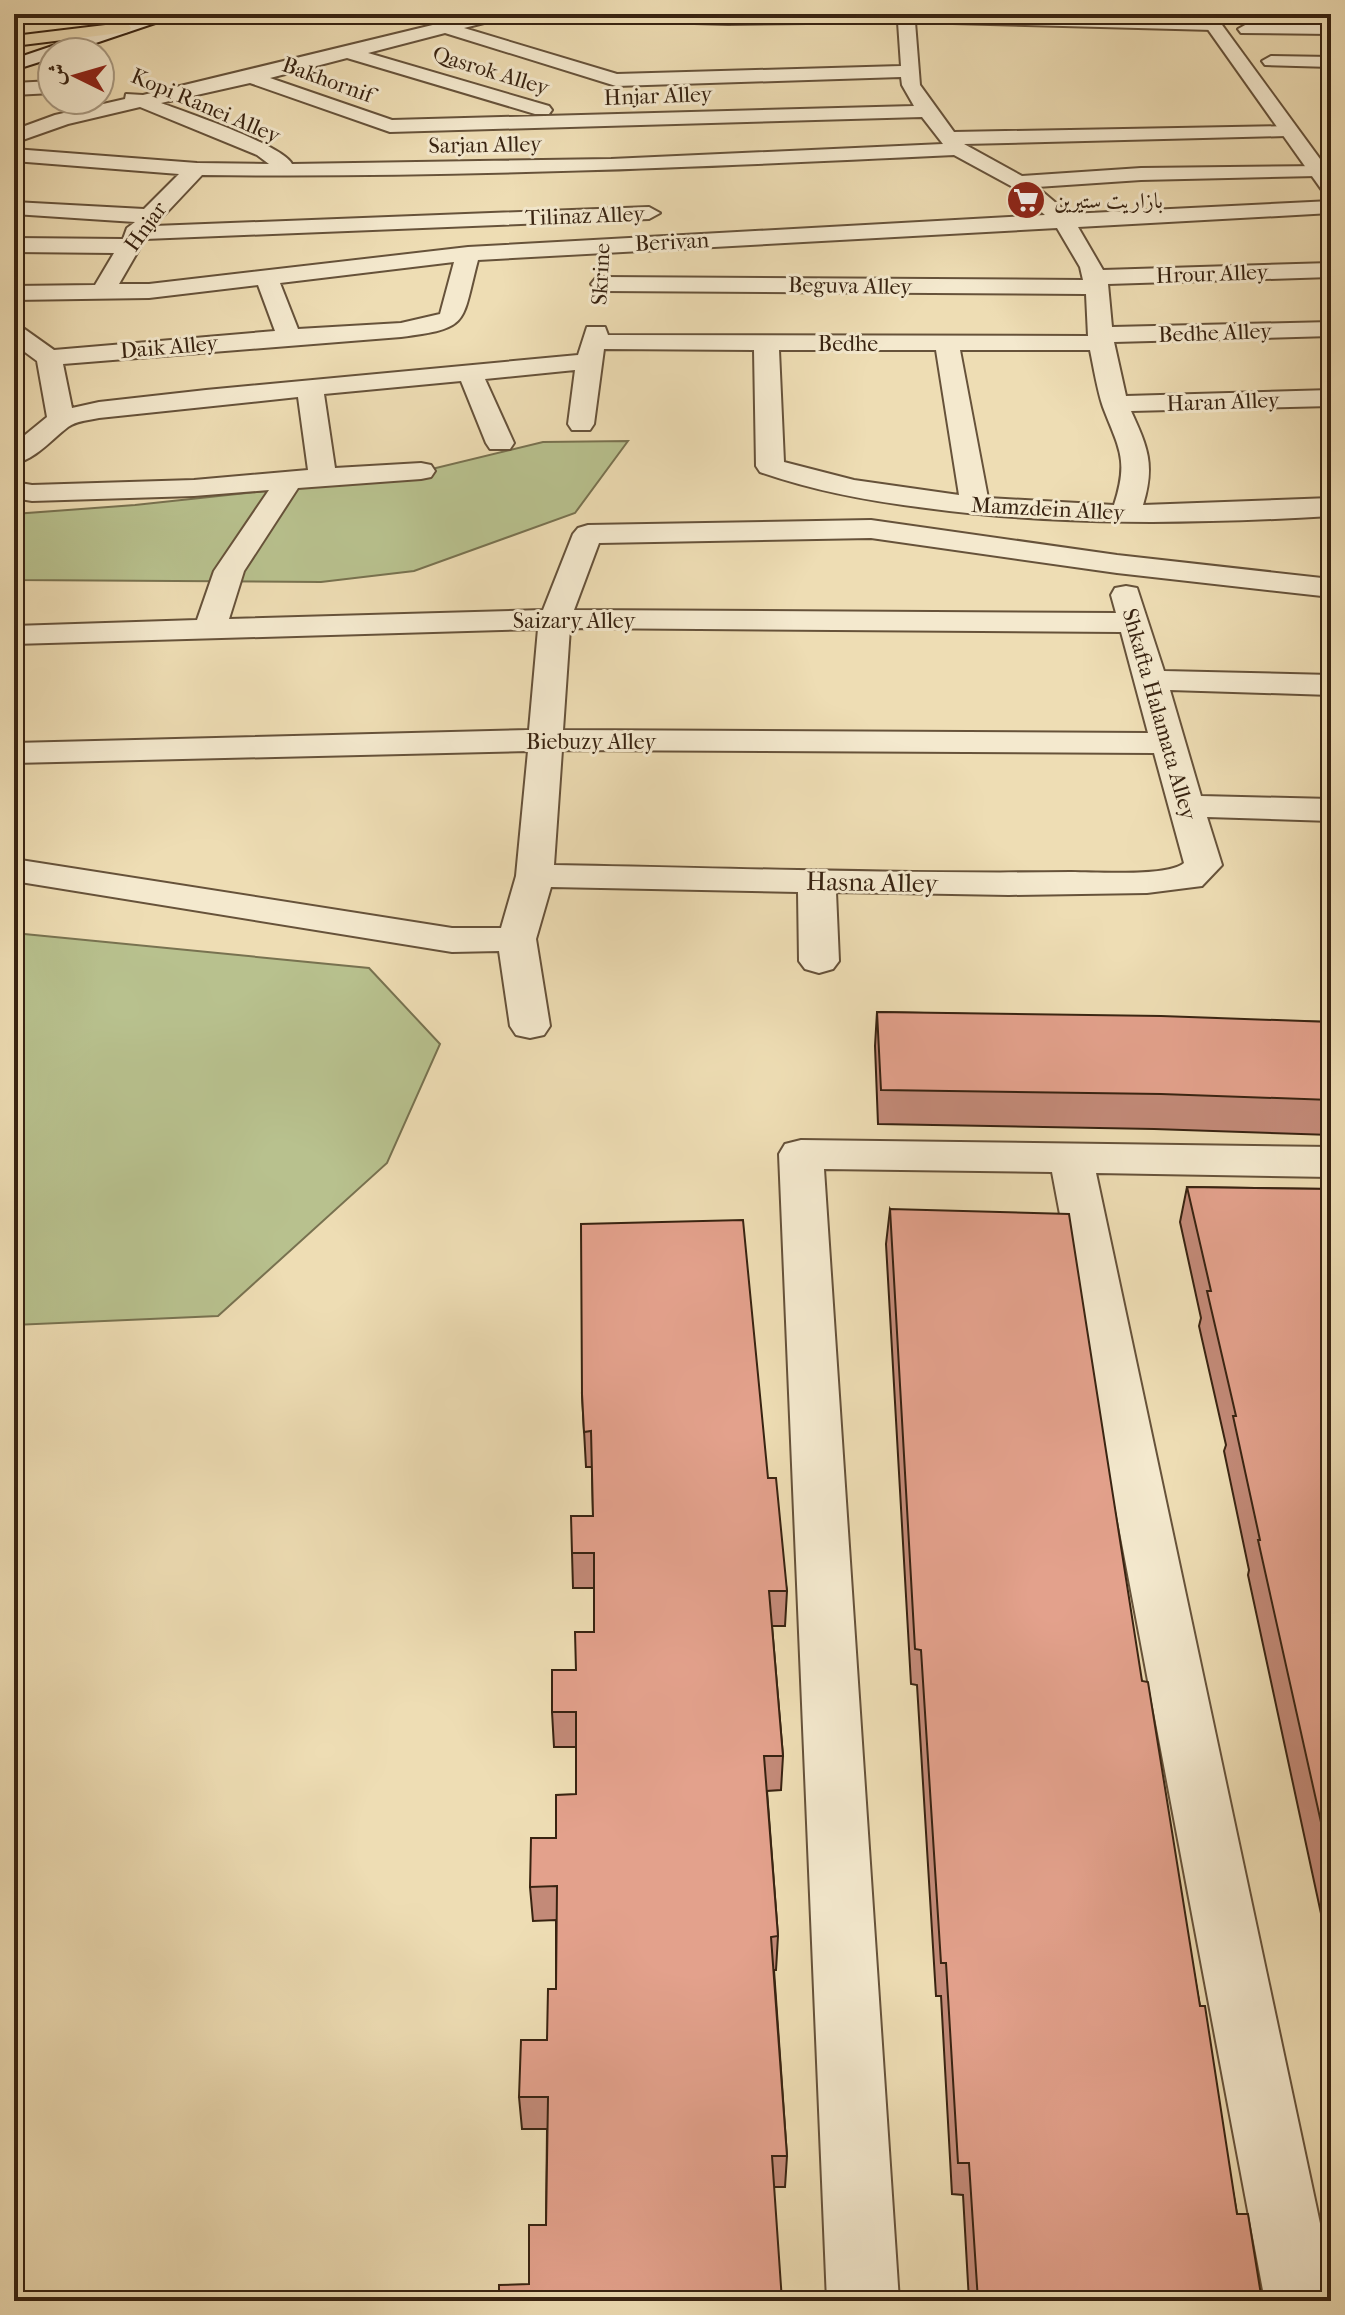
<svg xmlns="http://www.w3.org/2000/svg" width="1345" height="2315" font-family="'IM FELL French Canon',Amiri,serif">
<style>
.green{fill:#b8c18e;stroke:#787250;stroke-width:2}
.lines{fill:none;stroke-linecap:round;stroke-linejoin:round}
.minor-casing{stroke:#66523a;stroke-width:4}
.tertiary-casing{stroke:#66523a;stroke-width:4}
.secondary-casing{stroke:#382311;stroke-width:4}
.motorway-casing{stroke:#382311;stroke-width:4}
.minor{fill:#f4e9ce;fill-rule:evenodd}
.tertiary{fill:#f4e9ce;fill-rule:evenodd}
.secondary{fill:#f4e9ce;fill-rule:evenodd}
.motorway{fill:#eeddb4;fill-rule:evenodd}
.wall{fill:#c38a78;stroke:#382311;stroke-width:2}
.building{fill:#e3a18c;stroke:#382311;stroke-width:2}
.labels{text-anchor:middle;stroke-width:6;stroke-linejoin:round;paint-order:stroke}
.far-street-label{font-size:22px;fill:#382311;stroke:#f4e9ce}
.far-poi-label{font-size:22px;fill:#382311;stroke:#f4e9ce;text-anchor:start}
.street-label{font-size:26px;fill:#382311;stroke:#f4e9ce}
</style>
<rect width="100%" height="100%" fill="#eeddb4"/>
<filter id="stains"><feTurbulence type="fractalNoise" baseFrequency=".0025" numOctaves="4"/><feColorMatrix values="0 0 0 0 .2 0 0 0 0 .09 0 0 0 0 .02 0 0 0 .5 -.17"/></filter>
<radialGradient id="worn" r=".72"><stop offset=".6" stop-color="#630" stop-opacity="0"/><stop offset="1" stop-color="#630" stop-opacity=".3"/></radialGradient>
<g class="green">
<path d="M628 441 575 513 414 571 321 582 14 580V514L135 505 403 476 543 442Z"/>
<path d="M14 933 369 968 440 1044 387 1163 218 1316 14 1325Z"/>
</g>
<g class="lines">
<g class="minor-casing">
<g id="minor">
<path d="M478 14H506L504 18 464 28 617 74 901 66 898 22 728 24 558 19 550 14H987L1219 21 1222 25 1219 29 1213 30 915 22 920 85 954 132 1293 126 1296 130 1286 136 964 144 1022 176 1141 168 1324 166 1327 170 1317 176 1141 180 1037 187 1069 214 1331 201V213L1078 227 1103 270 1331 263V277L1108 284 1112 327 1331 322V336L1114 342 1126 396 1331 390V406L1131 411C1148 448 1155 465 1143 505L1331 498V516C1196 524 1060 526 926 508 869 501 814 491 760 472L756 466 754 350 604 349 594 424 590 430H572L568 424 575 370 485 379 514 443 510 449H490L486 443 461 381 324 394 335 468 421 463 431 465 435 471 431 477 421 479 298 488 244 571 229 619 543 610 573 534 578 528 588 525 871 520 1117 555 1331 579V597L1117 573 871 538 599 543 574 610 1116 613 1111 595 1115 588 1126 586 1137 588 1164 671 1331 675V695L1170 690 1201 796 1331 799V821L1207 817 1222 865 1202 886 1147 893 1009 895 836 892 839 961 833 969 819 973 805 969 799 961 798 892 551 887 536 939 550 1026 544 1035 530 1038 516 1035 510 1026 499 951 452 952 14 881V859L452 928H501L516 876 528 751 14 763V743L529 730 538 629 14 644V626L197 620 214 571 269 490 194 496 32 501 14 498V482L32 485 194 480 308 470 298 397 99 418C89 420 76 421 68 427 50 441 37 458 14 464V444L47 417 37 361 14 344V326L23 328 54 350 275 331 258 285 149 298 14 300V286L95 285 114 253 14 252V238L123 239 127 228 135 222 14 214V202L144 209 179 174 14 161V149L197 163 269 164 257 155 140 107 68 124 14 143V130L55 115 125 99 126 94 143 95ZM445 33 616 86 901 77 902 85 914 106 392 120 270 78 347 58 535 114H549L552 110 549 106 368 53ZM250 83 390 132 922 117 943 144 611 159 292 164C283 145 185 112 161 103ZM954 155 1011 186 1045 215 468 247 149 284H119L145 239 649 219 660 213 649 207 154 226 202 175C453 178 704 167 954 155ZM1057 228 1080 267 1083 280 603 277 595 279 591 284 595 289 603 291 1086 294 1088 336 608 335 605 327H587L578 355 206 390 99 402 72 408 63 364 401 337C471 328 461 324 478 260ZM454 262 440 314 401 323 298 329 280 283ZM779 350H936L959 495 854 480 784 462ZM960 350H1090C1094 369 1097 389 1103 407 1119 449 1129 459 1114 505L988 498ZM570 628 1121 632 1148 733 563 730ZM562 750 1154 753 1184 863C1168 877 1094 872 1071 872 899 874 726 868 554 865Z"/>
<path d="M1247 24H1331V34L1241 33 1238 29Z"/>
<path d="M1271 56 1331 57V67L1265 65 1262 61Z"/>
<path d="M52 81V93L14 95V83Z"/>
<path d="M801 1140 1331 1147V1177L1096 1173 1331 2275V2301H1265L1052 1172 824 1169 899 2301H827L779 1154 785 1144Z"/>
</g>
</g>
<g class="tertiary-casing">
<path id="tertiary" d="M1197 14H1214L1331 174V195L1324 193Z"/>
</g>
<g class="secondary-casing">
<path id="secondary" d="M147 14H172L170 18 69 52H52V58L14 70V59Z"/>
</g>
<g class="motorway-casing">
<path id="motorway" d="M122 23 128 24 131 28 128 32 14 46V36Z"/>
</g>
<use href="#minor" class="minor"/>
<use href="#tertiary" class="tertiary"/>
<use href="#secondary" class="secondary"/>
<use href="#motorway" class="motorway"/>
</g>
<g class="wall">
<path d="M877 1012 1331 1022V1135L1154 1129 878 1124 875 1046Z"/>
<path d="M1187 1187 1331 1189V1960L1248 1575 1249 1570 1224 1451 1226 1445 1199 1326 1201 1318 1180 1222Z"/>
<path d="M890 1209 1142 1681 1237 2214 1262 2301H969L963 2195 952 2194 941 1996H936L917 1685 911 1684 886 1244Z"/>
<path d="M582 1394 768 1478 787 1591 785 1626H772L783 1756 781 1790 767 1791 778 1936 776 1970H774L787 2156 785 2187H774L529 2284 546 2225 547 2129H522L519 2097 547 2040 556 1989V1920L533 1921 530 1887 556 1838 576 1794V1747H554L552 1712 576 1670 594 1632V1588H573L572 1553 593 1516 592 1467H586Z"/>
</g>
<g class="building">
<path d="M877 1012 1161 1016 1331 1022V1100L1161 1094 881 1090Z"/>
<path d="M1187 1187 1331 1189V1867L1258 1540H1260L1233 1416H1236L1207 1291H1211Z"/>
<path d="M890 1209 1069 1214 1142 1681 1148 1682 1200 2006H1205L1237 2214H1248L1262 2301H978L969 2163H958L946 1963H941L921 1650 915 1649Z"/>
<path d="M743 1220 768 1478H776L787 1591H769L783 1756H764L778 1936 771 1937 787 2156H772L782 2301H499V2285L529 2284V2225H546L548 2097H519L521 2040H547L548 1989H556L557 1886 530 1887 531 1838H556V1795L576 1794V1712H552V1670H576L575 1632H594V1553H572L571 1516H593L591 1431 584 1432 582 1394 581 1224Z"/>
</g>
<defs>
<g id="supermarket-disc" transform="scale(2)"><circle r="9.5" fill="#8f2418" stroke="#f4e9ce"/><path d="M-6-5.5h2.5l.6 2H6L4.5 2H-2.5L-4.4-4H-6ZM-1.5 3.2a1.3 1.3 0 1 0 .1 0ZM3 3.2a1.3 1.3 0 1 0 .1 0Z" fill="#fff"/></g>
</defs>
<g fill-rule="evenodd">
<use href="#supermarket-disc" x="1026" y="200"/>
</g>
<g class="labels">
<g class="far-street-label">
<text transform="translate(491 70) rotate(17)" y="8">Qasrok Alley</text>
<text transform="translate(328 79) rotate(20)" y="8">Bakhornif</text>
<text transform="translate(658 95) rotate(-2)" y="8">Hnjar Alley</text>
<text transform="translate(206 105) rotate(23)" y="8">Kopi Ranei Alley</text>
<text transform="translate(485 144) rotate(-1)" y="8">Sarjan Alley</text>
<text transform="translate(585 215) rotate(-2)" y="8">Tilinaz Alley</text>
<text transform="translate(145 226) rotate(-54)" y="8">Hnjar</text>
<text transform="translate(672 241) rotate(-3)" y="8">Berivan</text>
<text transform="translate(1212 273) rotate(-2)" y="8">Hrour Alley</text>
<text transform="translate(600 274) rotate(-87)" y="8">Skrine</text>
<text transform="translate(850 285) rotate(1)" y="8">Beguva Alley</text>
<text transform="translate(1215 332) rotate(-2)" y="8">Bedhe Alley</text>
<text x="848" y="351">Bedhe</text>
<text transform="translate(169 346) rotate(-5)" y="8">Daik Alley</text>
<text transform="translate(1223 401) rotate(-2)" y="8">Haran Alley</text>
<text transform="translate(1048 508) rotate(3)" y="8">Mamzdein Alley</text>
<text x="574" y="628">Saizary Alley</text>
<text transform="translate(1160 714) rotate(74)" y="8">Shkafta Halamata Alley</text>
<text x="591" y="749">Biebuzy Alley</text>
</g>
<g class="far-poi-label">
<text x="1054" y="208">بازاريت ستيرين</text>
</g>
<g class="street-label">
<text transform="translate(872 882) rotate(1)" y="9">Hasna Alley</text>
</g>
</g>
<rect width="1345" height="2315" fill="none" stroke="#eeddb4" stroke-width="48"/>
<rect x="16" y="16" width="1313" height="2283" fill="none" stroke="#382311" stroke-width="4"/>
<rect x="24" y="24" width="1297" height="2267" fill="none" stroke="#382311" stroke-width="2"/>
<g transform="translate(76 76) rotate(275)"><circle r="38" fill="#f4e9ce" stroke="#a99a82" stroke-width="2"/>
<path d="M0-6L14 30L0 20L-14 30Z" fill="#8f2418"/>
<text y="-12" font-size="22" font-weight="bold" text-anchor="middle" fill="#382311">ش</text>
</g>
<rect width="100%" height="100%" filter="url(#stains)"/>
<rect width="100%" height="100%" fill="url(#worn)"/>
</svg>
